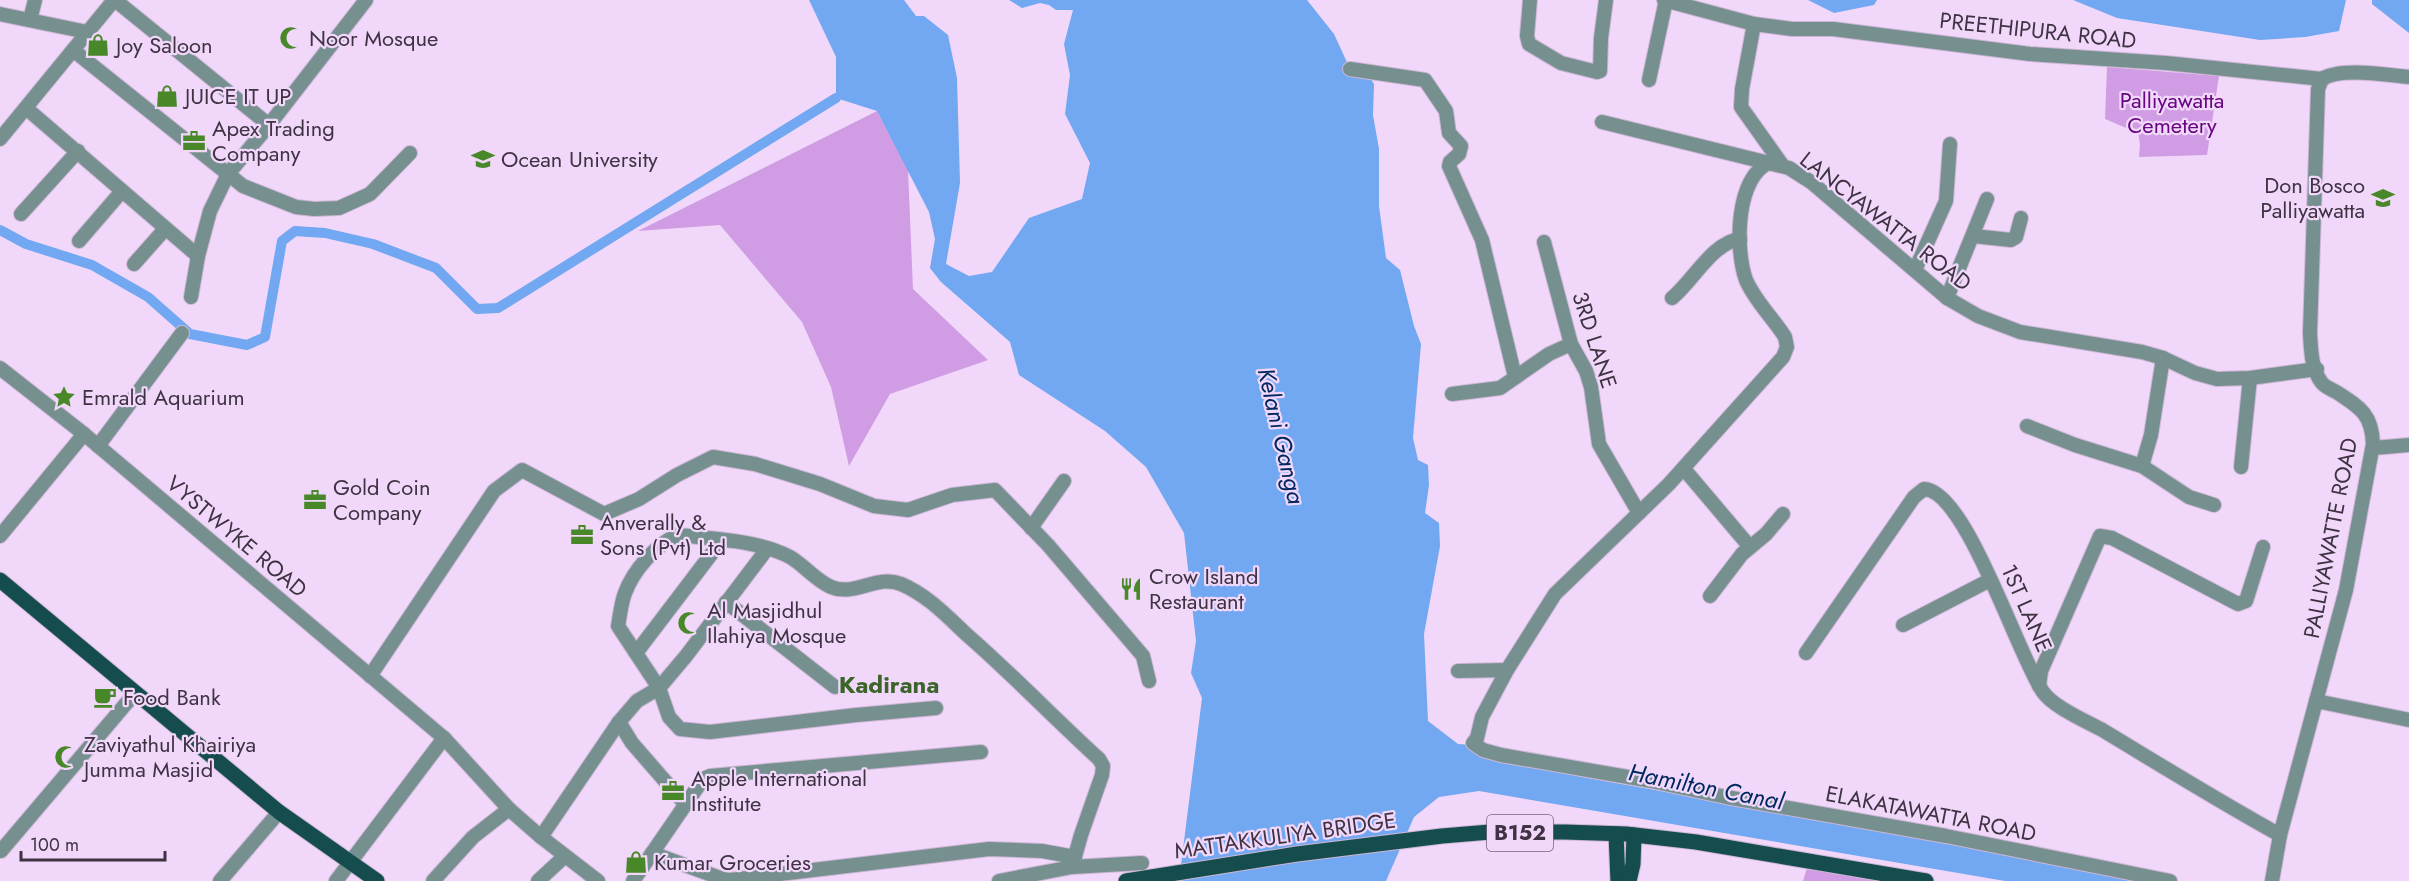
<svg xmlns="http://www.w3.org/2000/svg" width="2409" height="881" font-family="Jost,sans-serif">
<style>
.green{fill:#d09ce3}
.water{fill:#72a7f1}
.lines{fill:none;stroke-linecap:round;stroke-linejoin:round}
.canal{stroke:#72a7f1;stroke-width:10}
.minor-casing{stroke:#cdb7d5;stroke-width:16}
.major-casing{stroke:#cdb7d5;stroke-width:17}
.minor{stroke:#769090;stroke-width:14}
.major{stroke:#154d4e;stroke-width:15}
.labels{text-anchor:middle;stroke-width:4.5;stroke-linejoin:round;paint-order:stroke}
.shield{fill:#f1d8fa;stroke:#74647a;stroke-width:1.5}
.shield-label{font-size:21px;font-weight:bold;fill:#3e3243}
.street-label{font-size:22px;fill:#3e3243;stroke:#f1d8fa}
.poi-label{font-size:22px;fill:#3e3243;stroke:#f1d8fa;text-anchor:start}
.park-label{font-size:22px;fill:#680681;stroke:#f1d8fa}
.water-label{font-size:24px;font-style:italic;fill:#002860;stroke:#f1d8fa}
.neighbourhood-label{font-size:24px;font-weight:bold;fill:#3b6429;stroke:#f1d8fa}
</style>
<rect width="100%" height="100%" fill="#f1d8fa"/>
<g class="green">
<path d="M2107 67 2219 76 2207 155 2139 157 2140 144 2138 133 2105 119Z"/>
<path d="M877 111 908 170 913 289 988 360 890 394 849 466 831 387 802 322 720 225 638 231Z"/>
<path d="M1807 868 1885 881H1803Z"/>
</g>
<g class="water">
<path d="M809 0H904L916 16H924L948 35 957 78 960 183 946 264 969 276 992 272 1029 218 1082 199 1090 163 1065 114 1070 75 1064 44 1073 10H1056L1049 5 1040 3 1022 8 1009 0H1307L1334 34 1350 69 1367 73 1374 84 1373 115 1379 149V206L1386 258 1400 270 1414 326 1421 344 1413 438 1418 460 1428 465 1429 485 1425 513 1439 523 1440 546 1424 634 1428 721 1458 744 1489 746 1577 776 1924 838 2149 881H2005L1479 791 1439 797 1414 817 1386 881H1179L1202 698 1191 673 1196 641 1184 533 1146 467 1105 431 1019 375 1010 342 941 282 930 268 935 239 929 212 877 111 836 98V57Z"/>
<path d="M1808 0H1877L1874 5 1834 13Z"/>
<path d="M2073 0H2346L2339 31 2305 37 2260 40 2117 18Z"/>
<path d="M2372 0H2409V33L2372 4Z"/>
</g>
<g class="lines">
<path class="canal" d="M0 230 26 244 92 265 148 297 190 334 247 345 265 337 282 241 295 231 325 233 373 244 436 268 477 309 498 308 836 98"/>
<g class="minor-casing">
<g id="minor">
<path d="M115 0 269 125"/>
<path d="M1530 0 1527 36 1529 44 1561 63 1597 72 1600 71 1601 38 1606 0"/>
<path d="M1664 0 1754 24 1792 29H1833L2030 54 2166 63 2322 79C2341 67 2386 75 2409 77"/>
<path d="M0 14 87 32"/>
<path d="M30 20 35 0"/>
<path d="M1754 24 1742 89 1741 107 1783 166"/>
<path d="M73 50 243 186 296 207 314 209 339 208 370 194 410 153"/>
<path d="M1350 69 1425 80 1446 111 1449 133 1461 146 1459 154 1450 162 1449 166 1482 240 1515 377"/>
<path d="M1649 80 1666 0"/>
<path d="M26 108 198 256"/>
<path d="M1602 122 1789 168 1811 182 1947 298 1978 316 2020 332 2142 352 2163 358 2195 373 2217 379 2250 378 2317 369"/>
<path d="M0 139 114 0"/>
<path d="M1771 162C1735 175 1735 250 1746 280 1755 301 1773 318 1785 337L1787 347 1783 357 1669 484 1555 594 1507 670 1482 717 1477 738 1473 743 1483 750 1501 755 1651 781 1726 797 1946 836 2170 881"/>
<path d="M21 214 78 151"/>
<path d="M1973 236 2011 240 2016 237 2021 218"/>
<path d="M79 241 122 191"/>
<path d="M1544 242 1571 344 1586 371 1591 387 1599 444 1639 513"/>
<path d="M134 264 165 229"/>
<path d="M1915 270 1946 201 1950 144"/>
<path d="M191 297 198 256 210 211 228 174 269 125 366 0"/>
<path d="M1672 298C1692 282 1713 242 1740 239"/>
<path d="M1947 298 1987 199"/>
<path d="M0 368 84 434 444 738 509 809 541 837 598 881"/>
<path d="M1452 394 1500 388 1549 354 1571 344"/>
<path d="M2027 426 2075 445 2142 466 2189 497 2214 505"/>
<path d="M98 446 182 333"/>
<path d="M2373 448 2409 445"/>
<path d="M2142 466 2151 435 2163 358"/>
<path d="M2241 467 2250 378"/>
<path d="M1684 469 1750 547"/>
<path d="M1031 528 1064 481"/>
<path d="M0 536 84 434"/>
<path d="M767 549 686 656 659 688 669 717 680 729 710 732 856 715 936 708"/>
<path d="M1710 596 1742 554 1766 534 1783 514"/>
<path d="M726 602 835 687"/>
<path d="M1903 625 1990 580"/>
<path d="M636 653 722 540"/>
<path d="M1806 653 1914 497 1924 489C1966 490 2018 656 2043 692 2053 707 2088 722 2104 731 2162 766 2220 802 2280 835"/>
<path d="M1458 671 1507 670"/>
<path d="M370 676 494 491 522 470 604 514 639 499 677 475 713 457 755 464 820 484 874 506 908 510 952 495 995 490 1048 545 1143 656 1149 681"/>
<path d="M2039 686 2041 671 2100 536 2112 538 2238 604 2246 601 2263 547"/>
<path d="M2316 701 2409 720"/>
<path d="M619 722 632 743 685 804"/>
<path d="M541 837 619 722 637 701 659 688 618 626C620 616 621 603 625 593 633 571 656 544 678 535 714 539 757 540 790 557 804 565 815 580 831 587 855 597 877 574 901 584 927 595 946 615 966 634 1012 674 1054 718 1099 759L1103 766 1102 775 1081 835 1072 867 999 881"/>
<path d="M1 851 135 693"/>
<path d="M652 853 723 879 730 880 989 849 1042 851 1075 857"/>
<path d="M1072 867 1142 863"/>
<path d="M220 881 279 812"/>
<path d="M336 881 444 738"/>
<path d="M433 881 473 837 509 809"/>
<path d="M538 881 565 856"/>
<path d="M633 881 703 779 710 776 981 752"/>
<path d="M2272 881 2280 835 2346 590 2373 444C2372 415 2361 408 2338 393 2333 390 2325 387 2322 383 2311 369 2311 349 2310 333L2318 89 2322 79"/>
</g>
</g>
<g class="major-casing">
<g id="major">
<path d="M0 580 279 812 377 881"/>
<path d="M1616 834 1618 881"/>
<path d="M1126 881 1297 854 1442 836 1490 832H1565L1626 834 1696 842 1926 881"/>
<path d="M1629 881 1633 864 1634 835"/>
</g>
</g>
<use href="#minor" class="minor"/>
<use href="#major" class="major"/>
</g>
<defs>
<g id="mosque-bare" transform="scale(1.8)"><path d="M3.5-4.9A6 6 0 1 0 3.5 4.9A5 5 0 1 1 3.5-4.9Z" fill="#498829" stroke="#f1d8fa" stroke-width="2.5" paint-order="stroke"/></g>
<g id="shop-bare" transform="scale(1.8)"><path d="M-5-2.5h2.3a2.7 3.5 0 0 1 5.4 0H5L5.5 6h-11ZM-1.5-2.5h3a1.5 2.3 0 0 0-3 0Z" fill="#498829" stroke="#f1d8fa" stroke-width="2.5" paint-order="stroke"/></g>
<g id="office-bare" transform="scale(1.8)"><path d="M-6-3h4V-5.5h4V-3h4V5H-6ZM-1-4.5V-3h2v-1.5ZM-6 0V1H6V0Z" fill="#498829" stroke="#f1d8fa" stroke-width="2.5" paint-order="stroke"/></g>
<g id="university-bare" transform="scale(1.8)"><path d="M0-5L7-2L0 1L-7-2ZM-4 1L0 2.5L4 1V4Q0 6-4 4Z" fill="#498829" stroke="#f1d8fa" stroke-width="2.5" paint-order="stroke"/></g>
<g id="school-bare" transform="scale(1.8)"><path d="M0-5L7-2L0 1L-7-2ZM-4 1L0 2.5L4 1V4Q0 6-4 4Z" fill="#498829" stroke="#f1d8fa" stroke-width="2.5" paint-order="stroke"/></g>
<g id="sight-bare" transform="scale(1.8)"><path d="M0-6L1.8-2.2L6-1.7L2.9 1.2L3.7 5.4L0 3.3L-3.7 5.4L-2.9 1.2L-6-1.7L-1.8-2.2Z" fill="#498829" stroke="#f1d8fa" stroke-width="2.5" paint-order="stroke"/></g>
<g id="restaurant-bare" transform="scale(1.8)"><path d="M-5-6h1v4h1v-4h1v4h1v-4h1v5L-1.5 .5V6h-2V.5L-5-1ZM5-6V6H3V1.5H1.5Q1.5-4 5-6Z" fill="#498829" stroke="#f1d8fa" stroke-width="2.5" paint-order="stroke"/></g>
<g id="cafe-bare" transform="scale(1.8)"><path d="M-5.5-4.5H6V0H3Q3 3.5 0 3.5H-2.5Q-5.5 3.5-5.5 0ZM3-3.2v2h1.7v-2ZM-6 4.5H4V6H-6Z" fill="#498829" stroke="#f1d8fa" stroke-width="2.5" paint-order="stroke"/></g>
</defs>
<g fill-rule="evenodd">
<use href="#mosque-bare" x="291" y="38"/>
<use href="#shop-bare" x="98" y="45"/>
<use href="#shop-bare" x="167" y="96"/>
<use href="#office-bare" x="194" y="141"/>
<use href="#university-bare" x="483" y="159"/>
<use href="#school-bare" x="2383" y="198"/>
<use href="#sight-bare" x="64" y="397"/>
<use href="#office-bare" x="315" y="500"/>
<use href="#office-bare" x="582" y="535"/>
<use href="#restaurant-bare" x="1131" y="589"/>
<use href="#mosque-bare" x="689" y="623"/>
<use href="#cafe-bare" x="105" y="697"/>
<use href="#mosque-bare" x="66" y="757"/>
<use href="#office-bare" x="673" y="791"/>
<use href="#shop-bare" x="636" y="862"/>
</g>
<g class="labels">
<rect class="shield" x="1487" y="815" width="66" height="36" rx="4.5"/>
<g class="shield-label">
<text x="1520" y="840">B152</text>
</g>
<g class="street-label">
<text transform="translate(2038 30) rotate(6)" y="8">PREETHIPURA ROAD</text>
<text transform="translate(1886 221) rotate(38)" y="8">LANCYAWATTA ROAD</text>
<text transform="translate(1595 340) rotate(72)" y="8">3RD LANE</text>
<text transform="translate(237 536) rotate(40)" y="8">VYSTWYKE ROAD</text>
<text transform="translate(2330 538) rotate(-79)" y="8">PALLIYAWATTE ROAD</text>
<text transform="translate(2027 608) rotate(66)" y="8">1ST LANE</text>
<text transform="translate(1931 813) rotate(11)" y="8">ELAKATAWATTA ROAD</text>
<text transform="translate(1285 835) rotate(-8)" y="8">MATTAKKULIYA BRIDGE</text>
</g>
<g class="poi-label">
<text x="309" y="46">Noor Mosque</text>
<text x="116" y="53">Joy Saloon</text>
<text x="185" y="104">JUICE IT UP</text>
<text x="212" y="136">Apex Trading<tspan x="212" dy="25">Company</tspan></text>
<text x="501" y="167">Ocean University</text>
<text x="2365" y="193" text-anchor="end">Don Bosco<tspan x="2365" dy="25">Palliyawatta</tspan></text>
<text x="82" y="405">Emrald Aquarium</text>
<text x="333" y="495">Gold Coin<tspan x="333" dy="25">Company</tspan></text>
<text x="600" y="530">Anverally &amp;<tspan x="600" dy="25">Sons (Pvt) Ltd</tspan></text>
<text x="1149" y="584">Crow Island<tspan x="1149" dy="25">Restaurant</tspan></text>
<text x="707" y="618">Al Masjidhul<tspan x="707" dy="25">Ilahiya Mosque</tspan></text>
<text x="123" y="705">Food Bank</text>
<text x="84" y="752">Zaviyathul Khairiya<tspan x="84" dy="25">Jumma Masjid</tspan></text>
<text x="691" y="786">Apple International<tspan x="691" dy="25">Institute</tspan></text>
<text x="654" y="870">Kumar Groceries</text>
</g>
<g class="park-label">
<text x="2172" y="108">Palliyawatta<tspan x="2172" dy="25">Cemetery</tspan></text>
</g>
<g class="water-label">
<text transform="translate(1281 436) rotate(77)" y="8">Kelani Ganga</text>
<text transform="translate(1706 787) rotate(11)" y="8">Hamilton Canal</text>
</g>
<g class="neighbourhood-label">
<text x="889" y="693">Kadirana</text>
</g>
</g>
<path d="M21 851v9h144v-9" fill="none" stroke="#3e3243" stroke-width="3"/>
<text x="30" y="851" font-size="18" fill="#3e3243" stroke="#f1d8fa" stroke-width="4.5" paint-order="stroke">100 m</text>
</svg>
